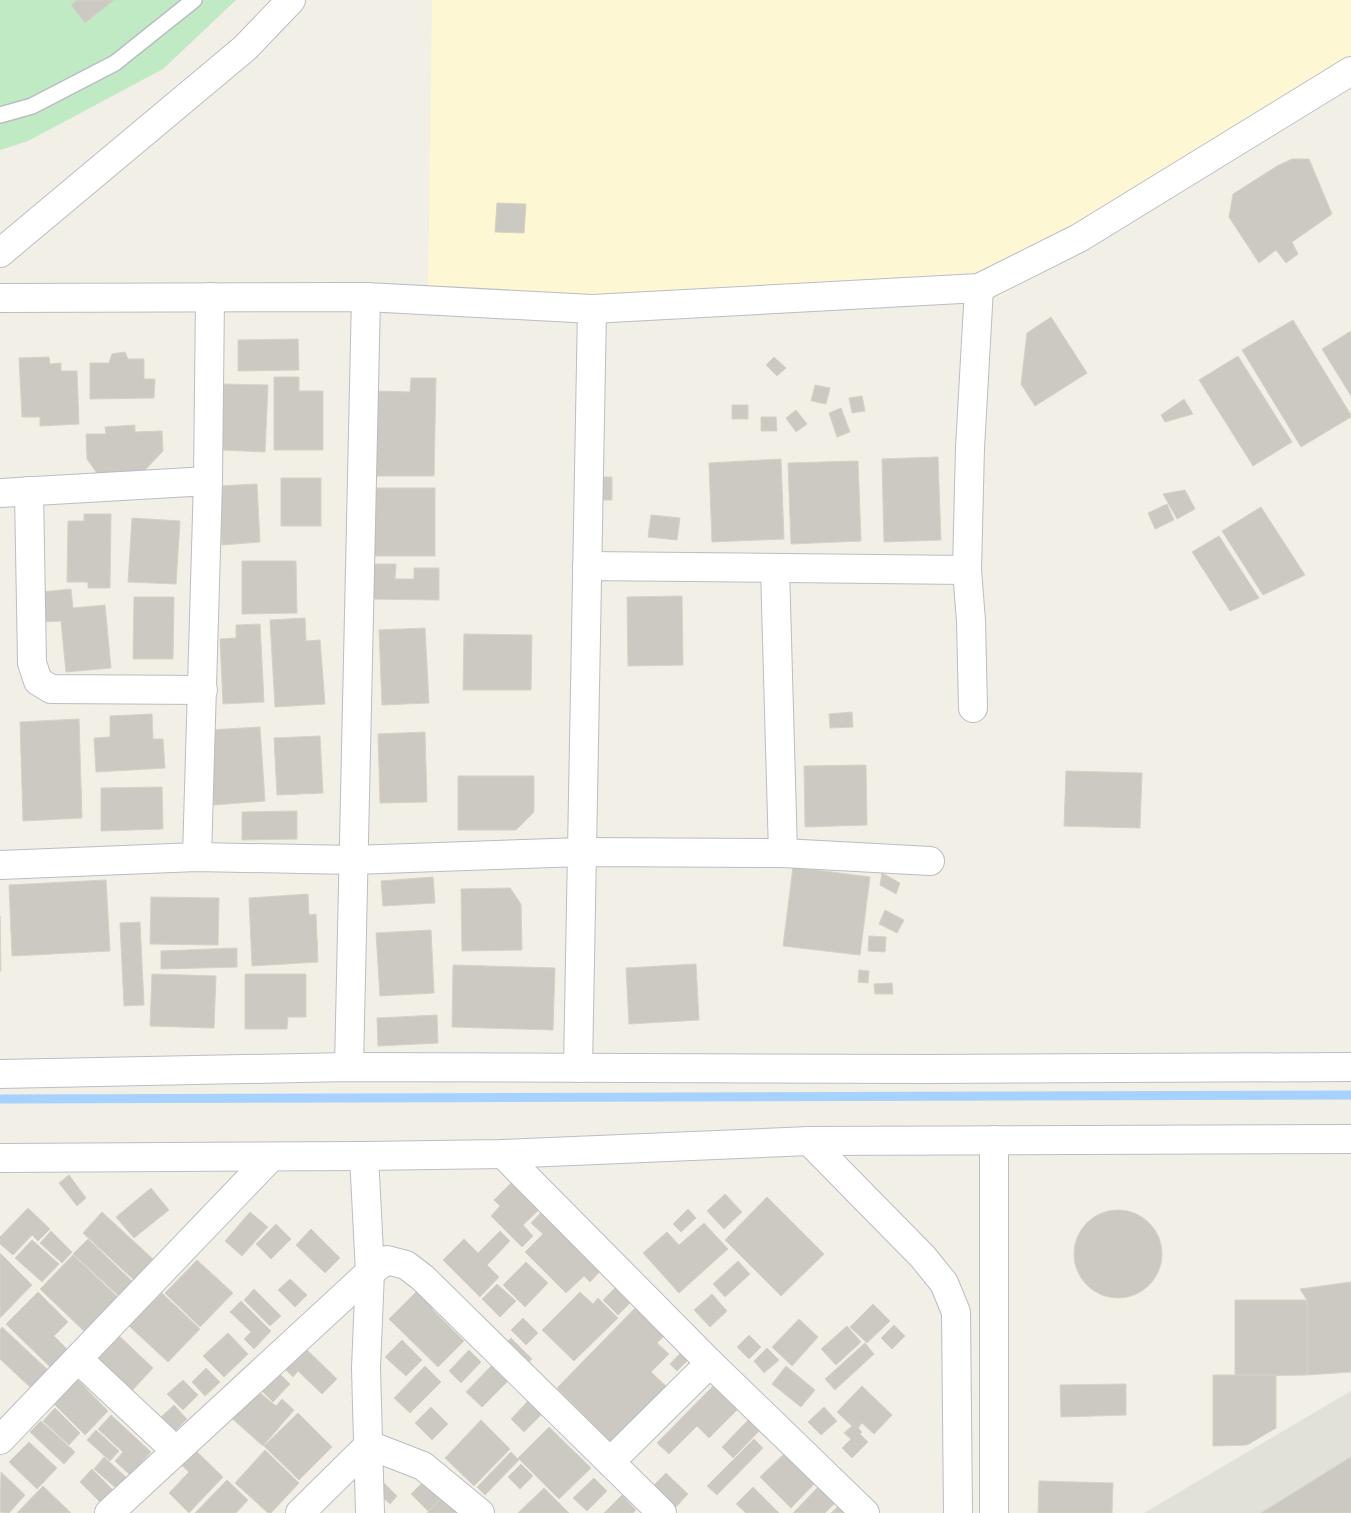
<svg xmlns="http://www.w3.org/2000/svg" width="1351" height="1513" font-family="Arial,sans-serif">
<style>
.industrial{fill:#e1e1da}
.green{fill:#c0eac4}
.sand{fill:#fef7d4}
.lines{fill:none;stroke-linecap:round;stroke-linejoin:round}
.stream{stroke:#a7d1ff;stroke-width:9}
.building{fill:#ccc9c2;stroke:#d6d2c3}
.service-casing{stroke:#babdc2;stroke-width:18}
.minor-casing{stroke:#babdc2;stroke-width:30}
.secondary-casing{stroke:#bbbec4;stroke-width:30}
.service{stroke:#fff;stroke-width:15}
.minor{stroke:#fff;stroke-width:28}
.secondary{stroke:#fff;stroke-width:28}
</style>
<rect width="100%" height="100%" fill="#f1efe6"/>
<path class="industrial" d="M1351 1391V1513H1144Z"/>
<path class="green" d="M0 0H236L163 69 28 141 0 150Z"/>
<path class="sand" d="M432 0H1351V83L1331 92 1000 296 428 294Z"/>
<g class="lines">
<path class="stream" d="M0 1099 1351 1095"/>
</g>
<g class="building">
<path d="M77 0H114L85 23 71 5Z"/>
<path d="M1292 159H1309L1332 214 1292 242 1298 254 1286 263 1276 250 1259 263 1229 217 1233 194 1277 166Z"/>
<path d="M497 203 526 204 524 233 495 232Z"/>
<path d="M1051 317 1087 373 1035 406 1021 384 1027 333Z"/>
<path d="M1293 320 1351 415V417L1301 447 1242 350Z"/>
<path d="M1351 331V396L1322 349Z"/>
<path d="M298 339 299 370 238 371V340Z"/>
<path d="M125 352 128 359H144V379H155L154 398 90 399V363H109L112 354Z"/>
<path d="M1238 356 1292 442 1253 466 1199 380Z"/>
<path d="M49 357 50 364 61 363V371H77L79 424 40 426V417H22L19 358Z"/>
<path d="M774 357 786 368 777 376 766 365Z"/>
<path d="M274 377H299V391H323V450H274Z"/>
<path d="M411 378H436L434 476H373L374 391 410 392Z"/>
<path d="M223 384 268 385 265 452 221 450Z"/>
<path d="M815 385 830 388 826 404 811 401Z"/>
<path d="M862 396 865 411 852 413 849 398Z"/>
<path d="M1184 399 1193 414 1165 422 1161 415Z"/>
<rect x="732" y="405" width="16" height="14"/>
<path d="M841 408 850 432 837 437 829 413Z"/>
<path d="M796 410 807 424 796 432 786 418Z"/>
<path d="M761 417H776L777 431H761Z"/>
<path d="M135 425V432L162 431 163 451 144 471 99 476 87 459 86 434H106L105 427Z"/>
<path d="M938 457 941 540 884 542 882 459Z"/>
<path d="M781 459 784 539 712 542 709 463Z"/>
<path d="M858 461 861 541 791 544 788 463Z"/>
<path d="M598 477H612V500H597Z"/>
<rect x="281" y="478" width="40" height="48"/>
<path d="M257 484 260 542 222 545 219 486Z"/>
<rect x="374" y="488" width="61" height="68"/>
<path d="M1185 490 1195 509 1177 519 1163 494Z"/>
<path d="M1167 504 1174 520 1155 529 1148 513Z"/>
<path d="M1261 507 1305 575 1263 595 1222 531Z"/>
<path d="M84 514H111L110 588H88V582H67L68 521H84Z"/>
<path d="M651 515 680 518 677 540 648 537Z"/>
<path d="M132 518 180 521 176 584 128 582Z"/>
<path d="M1219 536 1259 598 1230 611 1192 552Z"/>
<path d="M242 561H296L297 613 242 614Z"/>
<path d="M372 564H396L395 579H414V568H439V600L371 599Z"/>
<path d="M71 589 73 608 105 605 111 668 66 672 61 621 44 622 42 592Z"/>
<path d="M682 596 683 665 628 666 627 597Z"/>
<path d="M134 597H174L173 659H133Z"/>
<path d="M305 618 306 641 320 640 325 704 275 707 270 620Z"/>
<path d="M260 624 264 702 223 704 220 639 236 638V625Z"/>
<path d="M425 628 429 703 382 705 379 630Z"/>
<path d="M464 634 532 635 531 690H463Z"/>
<path d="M852 712 853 727 830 728 829 714Z"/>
<path d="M152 714 153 739H163L165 768 96 772 94 738 110 737V716Z"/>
<path d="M79 719 82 818 23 821 20 722Z"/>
<path d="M260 727 265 801 214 805 209 730Z"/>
<path d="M425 732 427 802 380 803 378 734Z"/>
<path d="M320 736 323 793 277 795 274 738Z"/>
<path d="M866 765 867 825 805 827 804 766Z"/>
<path d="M1066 771 1142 773 1140 828 1064 826Z"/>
<path d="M458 776H534V812L516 830H458Z"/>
<path d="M162 787 163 829 101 831V788Z"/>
<path d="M297 811V839L242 840V812Z"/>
<path d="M793 867 870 877 860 955 783 946Z"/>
<path d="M882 873 900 883 896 894 880 885Z"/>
<path d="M433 877 435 903 383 906 381 881Z"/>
<path d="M106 880 110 951 12 956 9 885Z"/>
<path d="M510 888 521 904 522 950 462 951 461 889Z"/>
<path d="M308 894 309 915 316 914 318 962 252 966 249 898Z"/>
<path d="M151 897 219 898 218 945 150 944Z"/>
<path d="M885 910 904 920 897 933 879 924Z"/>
<path d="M0 916 1 971H0Z"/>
<path d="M140 922 144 1005 124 1006 120 923Z"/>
<path d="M431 930 434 993 380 996 376 933Z"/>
<path d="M869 936 886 937 885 952 868 951Z"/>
<path d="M237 948V967L161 969V951Z"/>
<path d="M696 964 699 1020 629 1024 626 968Z"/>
<path d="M453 965 555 968 553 1030 452 1027Z"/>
<path d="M859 970 869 971 868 983 858 982Z"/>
<path d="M152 974 216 976 214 1028 150 1026Z"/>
<path d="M245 974H306V1017H288L287 1029H245Z"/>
<path d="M892 983 893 994H875L874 984Z"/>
<path d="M437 1015 438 1043 378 1046 377 1018Z"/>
<path d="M69 1175 86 1198 77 1206 59 1183Z"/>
<path d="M515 1179 543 1206 523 1225 533 1236 522 1247 491 1216 500 1206 494 1200Z"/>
<path d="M151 1188 169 1210 134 1238 116 1217Z"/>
<path d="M725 1194 742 1212 724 1229 707 1211Z"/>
<path d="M767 1197 824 1254 781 1296 725 1240Z"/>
<path d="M547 1206 606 1265 590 1282 584 1276 566 1293 525 1252 543 1234 531 1223Z"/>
<path d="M28 1208 50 1229 38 1241 32 1235 13 1255 0 1244V1237Z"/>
<path d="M688 1209 696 1218 681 1232 673 1224Z"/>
<circle cx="1118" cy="1254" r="44"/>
<path d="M102 1212 154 1260 134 1280 83 1233Z"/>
<path d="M250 1212 268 1227 242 1256 225 1241Z"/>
<path d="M704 1223 728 1249 679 1293 643 1253 667 1232 679 1245Z"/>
<path d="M276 1224 291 1239 271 1259 256 1244Z"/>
<path d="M311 1229 340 1258 325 1273 296 1245Z"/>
<path d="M51 1231 72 1252 62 1263 40 1243Z"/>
<path d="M500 1231 510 1241 487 1265 499 1277 480 1297 443 1260 464 1239 478 1253Z"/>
<path d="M88 1239 134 1283 120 1297 73 1254Z"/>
<path d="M32 1240 59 1264 42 1282 15 1258Z"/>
<path d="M0 1253 32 1285 0 1318Z"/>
<path d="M73 1255 121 1300 87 1334 40 1289Z"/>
<path d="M197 1260 233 1293 200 1327 165 1293Z"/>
<path d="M738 1261 750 1274 725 1297 713 1284Z"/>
<path d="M526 1262 548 1283 525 1307 503 1285Z"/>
<path d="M290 1279 307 1295 295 1307 278 1290Z"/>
<path d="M621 1282 636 1297 618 1315 603 1300Z"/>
<path d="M1351 1282V1372L1307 1375V1300L1300 1289Z"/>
<path d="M497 1284 516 1301 500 1317 482 1299Z"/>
<path d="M423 1285 440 1301 432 1309 464 1341 438 1367 389 1319Z"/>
<path d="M254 1289 281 1316 270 1326 244 1300Z"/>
<path d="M38 1292 68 1322 54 1336 68 1350 51 1368 6 1324Z"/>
<path d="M580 1292 593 1304 598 1298 618 1318 574 1361 542 1330Z"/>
<path d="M162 1293 200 1329 168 1362 129 1326Z"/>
<path d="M712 1294 727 1311 710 1327 694 1310Z"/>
<path d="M1235 1300H1307V1375L1235 1376Z"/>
<path d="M241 1301 271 1331 254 1349 244 1339 251 1332 230 1312Z"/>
<path d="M641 1302 670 1330 657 1343 669 1354 651 1372 667 1387 612 1443 557 1388Z"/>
<path d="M873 1304 890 1321 867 1343 850 1327Z"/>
<path d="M523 1318 538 1333 526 1345 511 1330Z"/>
<path d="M799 1319 818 1337 792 1366 772 1347Z"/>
<path d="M894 1325 905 1336 892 1349 881 1338Z"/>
<path d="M847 1326 861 1342 836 1365 821 1349Z"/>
<path d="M2 1327 48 1370 31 1388 0 1359V1330Z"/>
<path d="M114 1331 153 1368 128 1395 89 1358Z"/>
<path d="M228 1333 248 1354 224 1377 203 1356Z"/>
<path d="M749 1335 761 1347 749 1359 737 1347Z"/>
<path d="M511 1338 532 1359 524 1366 504 1346Z"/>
<path d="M402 1340 422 1360 406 1376 385 1357Z"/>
<path d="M865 1343 874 1354 835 1390 825 1379Z"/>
<path d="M301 1344 337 1379 322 1394 298 1371 293 1377 281 1365Z"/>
<path d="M686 1347 694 1354 677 1371 670 1364Z"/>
<path d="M767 1348 779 1360 764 1373 754 1361Z"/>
<path d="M469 1350 481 1362 461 1383 449 1371Z"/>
<path d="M495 1362 511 1378 482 1407 466 1392Z"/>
<path d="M425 1366 441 1382 410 1413 394 1398Z"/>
<path d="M786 1366 815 1390 801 1407 772 1384Z"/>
<path d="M206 1368 220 1382 205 1396 192 1382Z"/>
<path d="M275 1369 290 1384 273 1402 258 1387Z"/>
<path d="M73 1375 108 1411 85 1435 50 1400Z"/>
<path d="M1213 1375H1276V1428L1247 1445 1213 1446Z"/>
<path d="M183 1380 198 1395 183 1410 167 1394Z"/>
<path d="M717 1382 741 1406 709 1438 697 1426 669 1454 657 1443Z"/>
<path d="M1126 1384V1415L1061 1417 1060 1385Z"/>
<path d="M862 1386 892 1415 874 1434 862 1423 858 1428 862 1432 860 1434 868 1442 852 1458 842 1448 851 1439 844 1433 852 1426 837 1412Z"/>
<path d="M253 1387 276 1406 282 1399 294 1410 263 1446 228 1415Z"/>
<path d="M528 1401 542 1414 524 1432 511 1419Z"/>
<path d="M174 1405 187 1419 173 1433 159 1419Z"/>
<path d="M431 1407 448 1424 432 1440 415 1423Z"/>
<path d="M824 1407 837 1421 821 1435 808 1422Z"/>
<path d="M55 1408 80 1433 69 1445 43 1421Z"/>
<path d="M298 1413 332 1447 299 1480 264 1446Z"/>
<path d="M111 1415 151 1452 130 1475 115 1461 123 1452 98 1429Z"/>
<path d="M753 1415 764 1426 733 1458 722 1447Z"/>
<path d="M481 1420 510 1449 474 1486 445 1458Z"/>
<path d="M41 1421 75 1452 64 1464 30 1432Z"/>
<path d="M549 1427 591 1468 559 1499 518 1458Z"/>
<path d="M96 1430 119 1451 110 1461 87 1440Z"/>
<path d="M754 1439 763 1448 717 1495 707 1486Z"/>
<path d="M29 1442 57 1468 37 1489 9 1462Z"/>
<path d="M191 1446 223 1477 189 1513 169 1493 189 1472 177 1461Z"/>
<path d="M790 1448 820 1478 791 1508 760 1477Z"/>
<path d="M265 1450 299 1483 271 1513H268L235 1483Z"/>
<path d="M511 1452 519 1460 485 1495 477 1487Z"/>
<path d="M104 1457 127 1478 117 1489 94 1469Z"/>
<path d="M1351 1457V1513H1261Z"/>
<path d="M521 1464 533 1476 520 1489 508 1477Z"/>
<path d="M92 1469 114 1491 101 1503 80 1482Z"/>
<path d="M1 1472 25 1495 9 1513 0 1512Z"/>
<path d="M666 1473 688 1494 674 1509 652 1487Z"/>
<path d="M428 1477 445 1494 428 1511 411 1494Z"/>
<path d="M594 1478 607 1491 587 1511 573 1498Z"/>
<path d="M227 1480 248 1500 236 1513H195Z"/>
<path d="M1039 1481 1113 1483 1112 1513H1038Z"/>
<path d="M383 1482 397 1496 390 1504 375 1490Z"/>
<path d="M821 1484 838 1500 825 1513H793Z"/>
<path d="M43 1486 71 1513H17Z"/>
<path d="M753 1487 779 1513H746L736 1504Z"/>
<path d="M544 1488 569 1513H518Z"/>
<path d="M446 1493 466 1513H427Z"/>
<path d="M622 1495 636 1510 633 1513H604Z"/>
<path d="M842 1503 852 1513H831Z"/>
</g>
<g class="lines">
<g class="service-casing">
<path id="service" d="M0 115 32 106 115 63 194 0"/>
</g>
<g class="minor-casing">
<g id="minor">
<path d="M0 253 245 48 291 0"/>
<path d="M0 298 366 297 592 309 578 1068"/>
<path d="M592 309 979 288 1079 238 1351 71"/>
<path d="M29 491 32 663 38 681 51 689 203 690"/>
<path d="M0 493 208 481"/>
<path d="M587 566 967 570"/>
<path d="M775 568 783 853"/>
<path d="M973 708 971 621 967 570 970 448 979 288"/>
<path d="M197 857 208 481 210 297"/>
<path d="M0 865 197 857 353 860 582 852 783 853 930 861"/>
<path d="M349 1067 366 297"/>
<path d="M994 1140V1513"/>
<path d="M809 1141 923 1257 944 1283 956 1312 958 1513"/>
<path d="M503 1154 710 1363 865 1513"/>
<path d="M364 1156 370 1272 366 1368 370 1513"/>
<path d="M78 1359 176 1451"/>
<path d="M0 1440 271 1157"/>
<path d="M610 1462 710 1363"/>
<path d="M109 1513 370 1272 387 1260 406 1265 423 1278 662 1513"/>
<path d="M300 1513 369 1445 423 1466 480 1513"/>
</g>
</g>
<g class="secondary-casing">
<g id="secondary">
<path d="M0 1074 349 1067 927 1069 1351 1067"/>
<path d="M0 1158 364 1156 503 1154 809 1141 1351 1139"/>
</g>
</g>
<use href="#service" class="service"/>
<use href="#minor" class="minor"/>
<use href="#secondary" class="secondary"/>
</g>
</svg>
